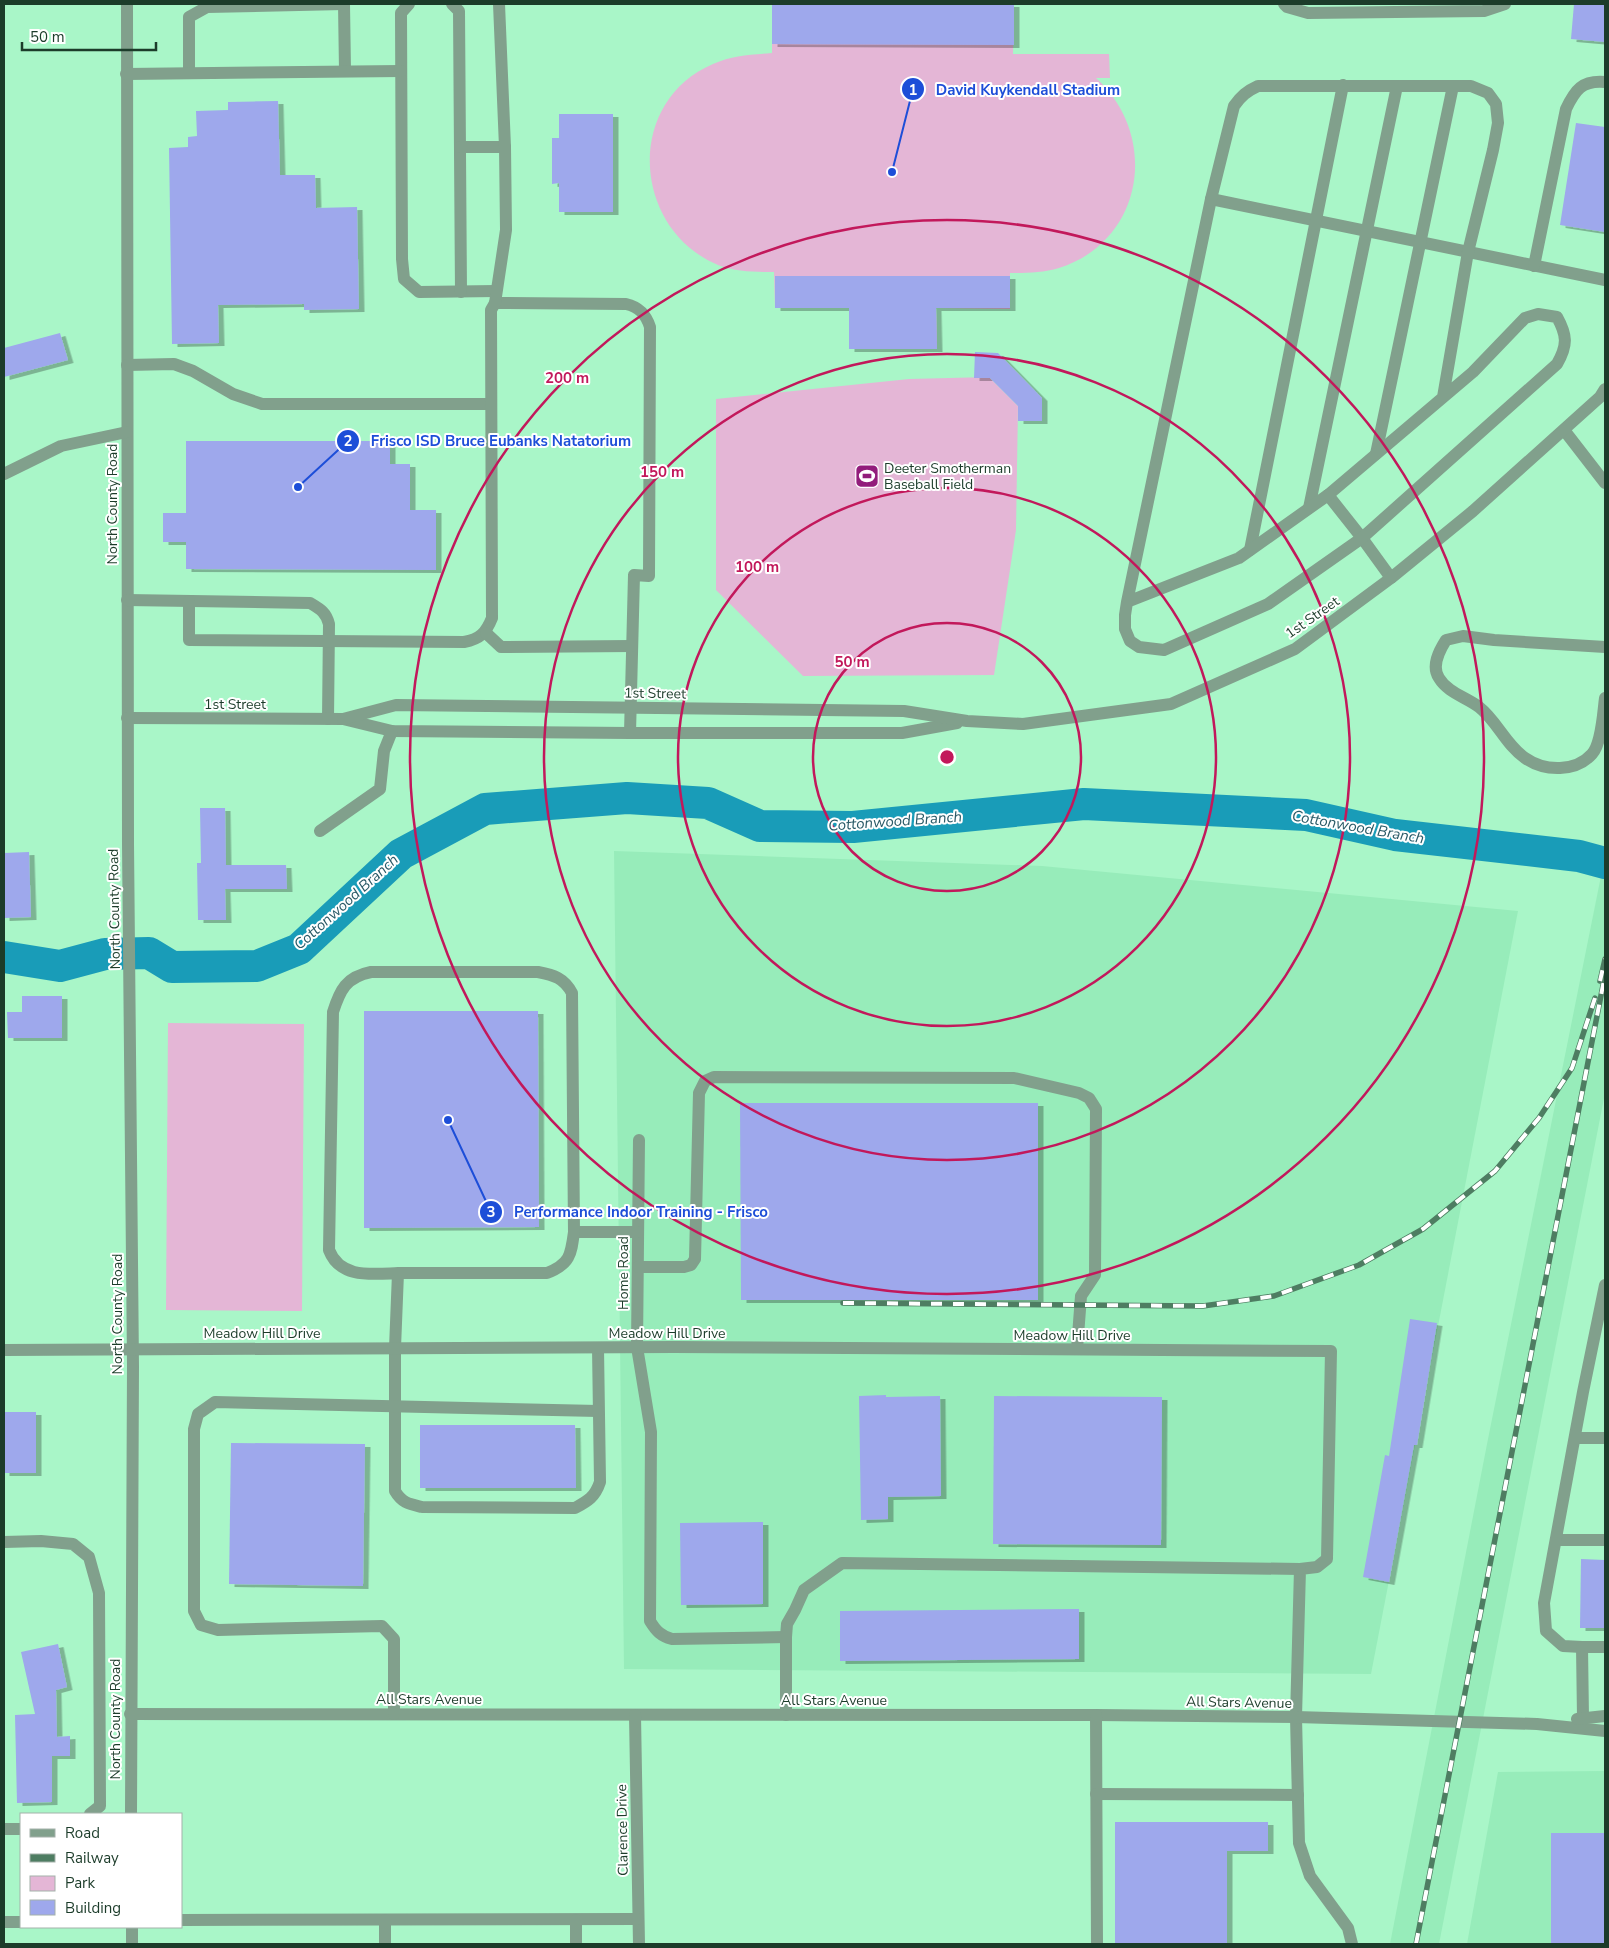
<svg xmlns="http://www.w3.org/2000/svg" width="1609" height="1948" font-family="'Nunito Sans',sans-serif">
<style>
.built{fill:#97ecba}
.green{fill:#e4b6d6}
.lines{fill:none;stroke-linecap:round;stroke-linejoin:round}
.river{stroke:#199cb8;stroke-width:32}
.building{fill:#9ea8ec;filter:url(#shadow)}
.minor{stroke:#81a08c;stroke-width:12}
.rail-casing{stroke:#4e7d62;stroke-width:5.5}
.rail{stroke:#fff;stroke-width:4;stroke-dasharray:11;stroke-linecap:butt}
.ring{fill:none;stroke:#c2185b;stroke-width:2.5}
.labels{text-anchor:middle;stroke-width:4;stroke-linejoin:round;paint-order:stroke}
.poi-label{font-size:14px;fill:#1c3c2a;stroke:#fff;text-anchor:start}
.street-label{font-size:14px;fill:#1c3c2a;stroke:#fff}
.water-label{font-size:15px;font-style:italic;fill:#2a5a67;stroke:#fff}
.centre{fill:#c2185b;stroke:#fff;stroke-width:2.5}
.ring-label{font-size:15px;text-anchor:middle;font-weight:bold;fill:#c2185b;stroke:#fff;stroke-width:4;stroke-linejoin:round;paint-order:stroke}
.leader{fill:none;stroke:#1d4ed8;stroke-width:2}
.callout-dot{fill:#1d4ed8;stroke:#fff;stroke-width:2}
.mark-label{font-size:15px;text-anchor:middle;font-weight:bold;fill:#fff}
.callout-label{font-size:15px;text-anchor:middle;font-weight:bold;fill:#1d4ed8;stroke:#fff;stroke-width:4;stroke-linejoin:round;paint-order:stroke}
</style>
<defs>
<filter id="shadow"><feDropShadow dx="5.5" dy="3" stdDeviation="0" flood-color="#0004"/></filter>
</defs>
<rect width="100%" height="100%" fill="#a9f6c8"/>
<g class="built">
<path d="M614 851 1042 866 1518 911 1371 1674 624 1669Z"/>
<path d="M1605 856V1093L1439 1944H1390L1488 1439Z"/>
<path d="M1605 1771V1944H1467L1498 1772Z"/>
</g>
<g class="green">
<path d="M772 4H1014L1013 54H1109L1110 78H1096C1160 136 1144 241 1059 268 1043 273 1026 273 1010 273V309L936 308 937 349H849V308H775L774 272C756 272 736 272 718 265 632 229 624 102 713 64 733 55 750 55 772 53Z"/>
<path d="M989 377 1018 406 1016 530 994 675 803 676 716 590V399L909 379Z"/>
<path d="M168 1023 304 1024 302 1311 166 1310Z"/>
</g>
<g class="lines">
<path class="river" d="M4 957 60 966 105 954 149 953 172 967 257 966 299 949 401 854 485 809 627 798 708 803 760 826 853 827 1084 804 1306 815 1395 835 1579 856 1605 863"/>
</g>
<g class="building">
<path d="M772 4H1014V45L772 44Z"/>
<path d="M1574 4H1605V42L1571 39Z"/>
<path d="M278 101 280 175H315L316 208 357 207 359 309 304 310V304L218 305 219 343 172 344 169 148 188 147V137L197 136 196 111 228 110V102Z"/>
<path d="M559 114H613V212H559V183L552 184V138H559Z"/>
<path d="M1576 123 1605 127V232L1560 225Z"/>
<path d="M775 276H1010V308H936L937 349H849V308H775Z"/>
<path d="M60 333 68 360 4 377V348Z"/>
<path d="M975 352 998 353 1042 398V421H1018V406L990 378H974Z"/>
<path d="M186 441H390V464H410V510H436V570L186 569V542H163V513H186Z"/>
<path d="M200 808H225L226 865H286L287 889H225L226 920H198L197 863H201Z"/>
<path d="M29 852 31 917 4 918V853Z"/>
<path d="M22 996H62V1038H8L7 1012H22Z"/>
<path d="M364 1011H538L539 1227 364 1228Z"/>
<path d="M740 1103H1038V1300H741Z"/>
<path d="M1410 1319 1437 1323 1417 1445H1414L1389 1582 1363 1577 1385 1455 1389 1456Z"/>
<path d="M886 1395V1397L940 1396 941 1496 888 1497V1519L861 1520 859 1396Z"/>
<path d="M994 1396 1162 1397 1161 1545 993 1544Z"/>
<rect x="4" y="1412" width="32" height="61"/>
<path d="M420 1425H575L576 1488H420Z"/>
<path d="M231 1443 365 1444 363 1586 229 1584Z"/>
<path d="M763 1522V1604L681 1605 680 1523Z"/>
<path d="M1581 1559 1605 1560V1628H1580Z"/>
<path d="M1079 1609V1659L840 1661V1611Z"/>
<path d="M58 1644 67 1687 56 1690 57 1737 70 1736V1756H52V1802L17 1803 15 1715 35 1714 21 1652Z"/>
<path d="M1115 1822H1268V1851H1227V1944H1115Z"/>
<rect x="1551" y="1833" width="54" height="111"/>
</g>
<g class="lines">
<g class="minor">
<path d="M127 4 128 844 133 1366 131 1814"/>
<path d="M344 4 345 71"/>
<path d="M409 4 401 13 402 259 404 279 419 292 496 291"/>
<path d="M452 4 459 11 461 292"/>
<path d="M1284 4 1287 7 1308 13 1484 11 1505 4"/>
<path d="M189 73V17L207 7 344 4"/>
<path d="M126 74 401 71"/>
<path d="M460 147H505"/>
<path d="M1211 199 1605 280"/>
<path d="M1534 266 1566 109C1575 90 1582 80 1605 82"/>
<path d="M495 303 626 304C639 307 646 314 650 327L649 576 634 575 630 733"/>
<path d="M127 365 174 364 193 371 233 394 262 404H491"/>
<path d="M1564 430 1605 483"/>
<path d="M1376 454 1453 86"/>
<path d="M4 474 61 446 127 432"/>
<path d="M1328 495 1362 538 1391 578"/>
<path d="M1309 508 1397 86"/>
<path d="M1250 550 1343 85"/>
<path d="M127 600 310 603C320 609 326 612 329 624L328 719"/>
<path d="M189 601V640L464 642C480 639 486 633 492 618L491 310 495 303 506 230 505 147 499 4"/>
<path d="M1127 602 1239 558 1328 495 1473 372 1525 318 1538 314 1557 317C1567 335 1568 345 1557 364L1362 538 1268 604 1164 650 1139 647 1130 641 1125 629V615L1127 602 1211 199 1234 106C1241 96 1247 91 1258 86H1471L1488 93 1496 104 1498 123 1493 150 1468 252 1443 397"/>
<path d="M486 633 501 647 632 646"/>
<path d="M1605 647 1494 640 1463 636 1446 640C1439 651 1431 666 1439 678 1448 693 1466 697 1479 707 1497 721 1506 745 1525 758 1545 772 1576 772 1592 754 1602 743 1603 712 1605 698"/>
<path d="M127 718 343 719 392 731 630 733H902L957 723"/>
<path d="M343 719 396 705 904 711 967 721 1023 724 1171 704 1295 649 1391 578 1473 511 1600 397 1605 389"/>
<path d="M320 831 380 789 384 751 392 731"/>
<path d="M639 1140 637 1347 651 1432 650 1621C656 1631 661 1636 672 1639L786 1637"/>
<path d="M574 1232H638"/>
<path d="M638 1267H684L691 1265 695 1259 699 1093 705 1081 714 1077 1014 1078 1079 1093 1089 1098 1096 1109 1095 1275 1081 1296 1077 1349"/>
<path d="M398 1273H547C570 1264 571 1255 574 1232L572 993C564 978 554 975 538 972H371C346 977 340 990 333 1012L329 1250C340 1279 372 1274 398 1273L395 1348V1491C402 1503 409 1504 422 1507L575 1508C588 1501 595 1497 600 1482L598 1348"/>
<path d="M4 1350 674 1347 1331 1351 1327 1559 1317 1567 1300 1569 1296 1717 1299 1843 1310 1876 1348 1928 1352 1944"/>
<path d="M1575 1438H1605"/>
<path d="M1556 1540H1605"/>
<path d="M4 1542 41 1541 73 1544 89 1557 99 1593 100 1806 90 1814"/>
<path d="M1582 1647 1563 1646 1546 1631 1544 1603 1583 1392 1605 1285"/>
<path d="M130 1714 1096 1715 1296 1717 1537 1724 1605 1731"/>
<path d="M394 1714V1639L382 1626 218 1630 201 1625 194 1611V1429L198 1414 215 1402 598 1411"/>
<path d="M635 1715 639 1944"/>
<path d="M786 1715V1637L787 1624 795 1610 804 1590 842 1563 1300 1569"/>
<path d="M1096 1715 1097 1944"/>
<path d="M1583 1718 1582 1647H1605"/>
<path d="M1577 1719 1605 1716"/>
<path d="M1096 1794 1298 1795"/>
<path d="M4 1829H21"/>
<path d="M181 1920 638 1919"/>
<path d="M385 1920V1944"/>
<path d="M576 1920V1944"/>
<path d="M4 1922H21"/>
<path d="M132 1944V1927"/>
</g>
<g class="rail-casing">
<g id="rail">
<path d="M1600 981 1605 959"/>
<path d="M843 1303 1203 1306 1274 1296 1359 1265 1423 1229 1495 1171 1539 1118 1572 1068 1595 998"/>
<path d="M1416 1944 1605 975"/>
</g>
</g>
<use href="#rail" class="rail"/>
</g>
<g class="ring">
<circle cx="947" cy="757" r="134"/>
<circle cx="947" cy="757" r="269"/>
<circle cx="947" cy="757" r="403"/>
<circle cx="947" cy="757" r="537"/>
</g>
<defs>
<g id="stadium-square" transform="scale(1.25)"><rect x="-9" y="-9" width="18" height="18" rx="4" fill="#921c7b" stroke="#fff"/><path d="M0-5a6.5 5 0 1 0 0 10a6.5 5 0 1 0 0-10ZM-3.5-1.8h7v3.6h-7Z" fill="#fff"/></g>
</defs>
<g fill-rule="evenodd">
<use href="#stadium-square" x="867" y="476"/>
</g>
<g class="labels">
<g class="poi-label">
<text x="884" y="473">Deeter Smotherman<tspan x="884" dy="16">Baseball Field</tspan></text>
</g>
<g class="street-label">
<text transform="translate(112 504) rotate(-90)" y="5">North County Road</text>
<text transform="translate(1312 617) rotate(-35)" y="5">1st Street</text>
<text transform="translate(655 693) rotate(1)" y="5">1st Street</text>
<text x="235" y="709">1st Street</text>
<text transform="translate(114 909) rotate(-91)" y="5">North County Road</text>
<text transform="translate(623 1273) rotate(-90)" y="5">Home Road</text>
<text transform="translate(117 1314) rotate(-90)" y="5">North County Road</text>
<text x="262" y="1338">Meadow Hill Drive</text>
<text x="667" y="1338">Meadow Hill Drive</text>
<text x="1072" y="1340">Meadow Hill Drive</text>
<text x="429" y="1704">All Stars Avenue</text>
<text x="834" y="1705">All Stars Avenue</text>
<text transform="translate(1239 1702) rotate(1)" y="5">All Stars Avenue</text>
<text transform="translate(115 1719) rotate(-90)" y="5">North County Road</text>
<text transform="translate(622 1830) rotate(-91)" y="5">Clarence Drive</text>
</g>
<g class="water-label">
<text transform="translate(895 821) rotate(-4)" y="5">Cottonwood Branch</text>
<text transform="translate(1358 827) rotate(10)" y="5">Cottonwood Branch</text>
<text transform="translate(346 902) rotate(-42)" y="5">Cottonwood Branch</text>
</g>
</g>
<circle cx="947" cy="757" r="8" class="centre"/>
<g class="ring-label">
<text x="567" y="383">200 m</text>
<text x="662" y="477">150 m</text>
<text x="757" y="572">100 m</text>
<text x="852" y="667">50 m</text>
</g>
<path class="leader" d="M892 172L913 89M298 487L348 441M448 1120L491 1212"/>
<g class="callout-dot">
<circle cx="892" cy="172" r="5"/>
<circle cx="298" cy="487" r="5"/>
<circle cx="448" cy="1120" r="5"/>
<circle cx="913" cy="89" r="12"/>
<circle cx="348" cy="441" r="12"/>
<circle cx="491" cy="1212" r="12"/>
</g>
<g class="mark-label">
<text x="913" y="95">1</text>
<text x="348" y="446">2</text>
<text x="491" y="1217">3</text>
</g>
<g class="callout-label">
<text x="1028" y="95">David Kuykendall Stadium</text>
<text x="501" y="446">Frisco ISD Bruce Eubanks Natatorium</text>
<text x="641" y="1217">Performance Indoor Training - Frisco</text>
</g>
<rect width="1609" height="1948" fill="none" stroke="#1c3c2a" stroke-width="10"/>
<rect x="20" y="1813" width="162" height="115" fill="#ffffff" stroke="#a4b1aa"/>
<rect x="30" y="1829" width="25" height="8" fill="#81a08c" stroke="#a4b1aa"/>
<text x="65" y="1838" font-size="15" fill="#1c3c2a">Road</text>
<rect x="30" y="1854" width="25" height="8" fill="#4e7d62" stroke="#a4b1aa"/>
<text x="65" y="1863" font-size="15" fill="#1c3c2a">Railway</text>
<rect x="30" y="1876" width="25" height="15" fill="#e4b6d6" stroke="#a4b1aa"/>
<text x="65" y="1888" font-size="15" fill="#1c3c2a">Park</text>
<rect x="30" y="1900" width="25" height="15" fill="#9ea8ec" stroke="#a4b1aa"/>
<text x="65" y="1913" font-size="15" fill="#1c3c2a">Building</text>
<path d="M22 42v8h134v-8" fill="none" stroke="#1c3c2a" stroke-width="2.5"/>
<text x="30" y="42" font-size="15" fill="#1c3c2a" stroke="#ffffff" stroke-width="4" paint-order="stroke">50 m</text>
</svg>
